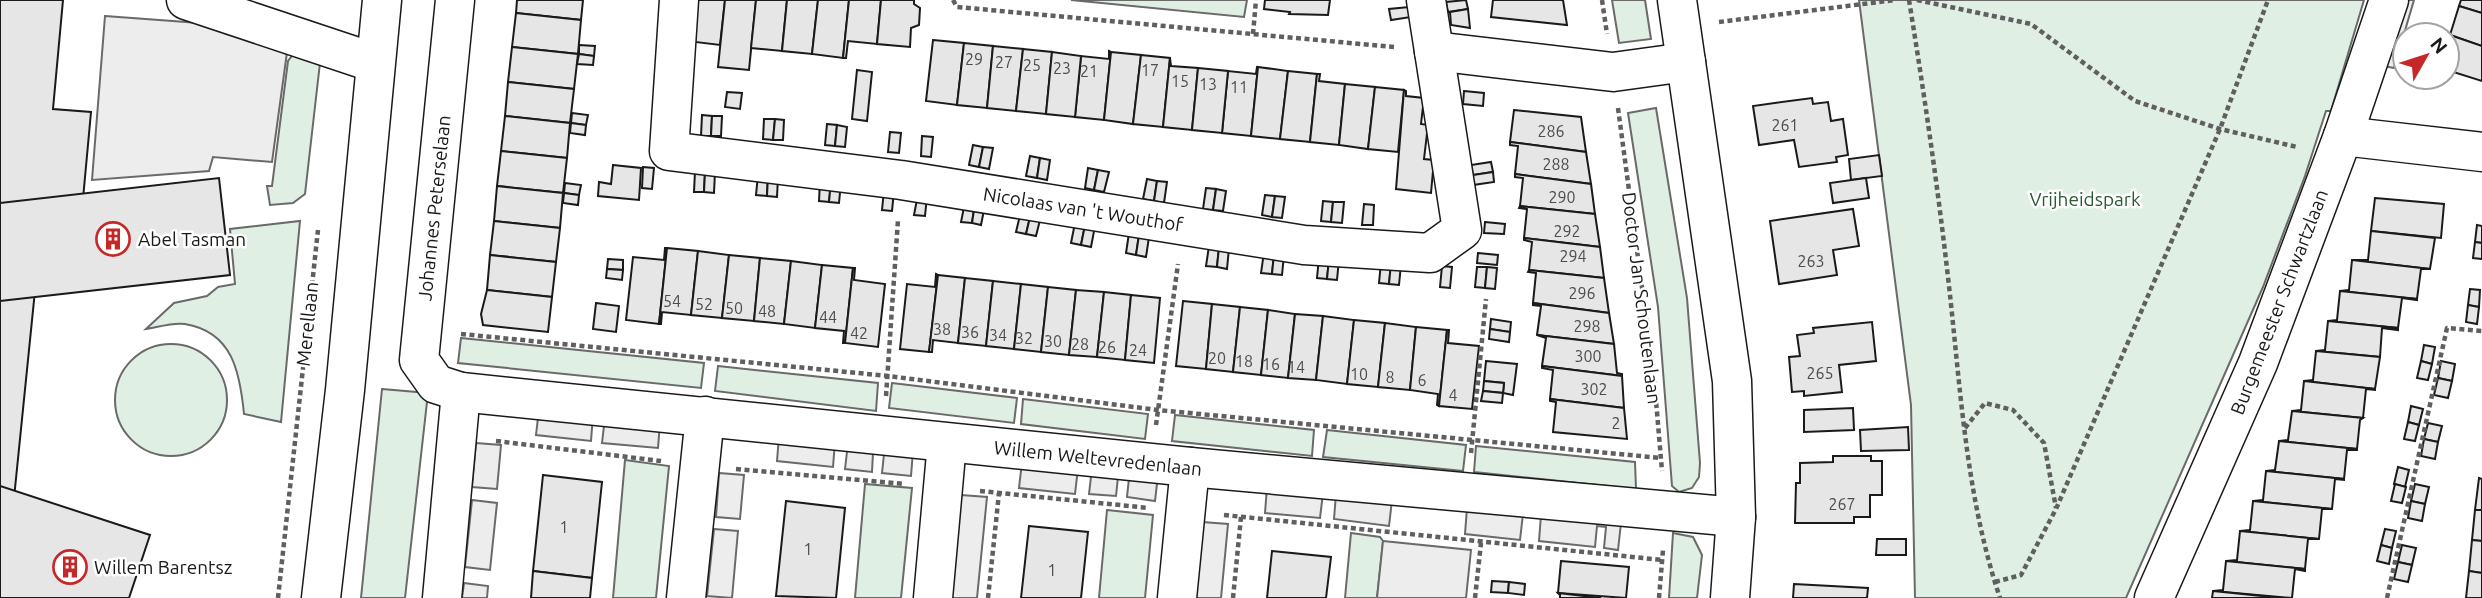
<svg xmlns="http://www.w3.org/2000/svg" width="2482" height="598" font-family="Ubuntu,sans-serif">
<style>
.green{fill:#e0efe3;stroke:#6a6a6a;stroke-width:2}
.parking{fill:#ededed;stroke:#6a6a6a;stroke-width:2}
.building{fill:#e6e6e6;stroke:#1a1a1a;stroke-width:2}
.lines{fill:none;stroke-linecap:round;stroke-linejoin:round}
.minor-casing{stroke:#1a1a1a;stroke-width:41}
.path{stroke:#5f5f5f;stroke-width:4.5;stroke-dasharray:5 3.5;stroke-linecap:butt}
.minor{stroke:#fff;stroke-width:38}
.labels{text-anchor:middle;stroke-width:5;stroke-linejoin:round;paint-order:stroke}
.number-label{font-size:16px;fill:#4d4d4d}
.park-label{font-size:19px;fill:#2b5a34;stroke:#fff}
.street-label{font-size:19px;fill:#1a1a1a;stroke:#fff}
.poi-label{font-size:19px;fill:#1a1a1a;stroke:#fff;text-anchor:start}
</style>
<rect width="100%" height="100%" fill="#fff"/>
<g class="green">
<path d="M1071 0H1247L1244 17Z"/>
<path d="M1612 0H1645L1651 39 1619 43Z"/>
<path d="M1859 0H2364L2331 111H2326L2305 176 2263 287 2126 598H1915L1911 405Z"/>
<path d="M295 52 321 54 305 194 293 203 270 205 267 186H272L288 61Z"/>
<path d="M1656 108 1687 298 1700 463 1699 477 1692 488 1679 492 1672 486 1658 307 1628 113Z"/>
<path d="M300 221 281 422 244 414C240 373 233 332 185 324 174 322 158 327 146 329L174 303 207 296 218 287 235 284 230 229Z"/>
<path d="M461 338 704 363 701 388 458 363Z"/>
<circle cx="171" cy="400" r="56"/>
<path d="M718 366 878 383 876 411 715 391Z"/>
<path d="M892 383 1017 398 1014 423 889 408Z"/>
<path d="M382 389 428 393 405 598H361Z"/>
<path d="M1023 399 1148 414 1145 439 1021 424Z"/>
<path d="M1175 415 1314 430 1312 456 1172 441Z"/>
<path d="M1327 430 1466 445 1463 471 1323 457Z"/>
<path d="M1476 446 1635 462 1636 489 1474 472Z"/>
<path d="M625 460 669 466 656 598H613Z"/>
<path d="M865 484 912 488 901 598H855Z"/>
<path d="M1107 510 1153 515 1145 598H1099Z"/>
<path d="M1351 533 1380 537 1383 541 1377 598H1345Z"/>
<path d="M1673 533 1693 537 1702 555 1697 598H1669Z"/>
</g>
<g class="parking">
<path d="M2403 0H2414L2394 68 2384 66Z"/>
<path d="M105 16 226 25V34L288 45 272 162 213 157 209 171 92 180Z"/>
<path d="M539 409 593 415 591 441 536 435Z"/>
<path d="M605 417 660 423 658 448 602 443Z"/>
<path d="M779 436 835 442 833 467 777 461Z"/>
<path d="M476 443 501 445 497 489 472 487Z"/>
<path d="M848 443 913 451 911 476 882 473 884 454 873 453 872 472 845 469Z"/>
<path d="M1022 462 1078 468 1075 494 1019 488Z"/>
<path d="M1092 468 1158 475 1155 501 1127 497 1129 478 1118 477 1116 496 1089 494Z"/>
<path d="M719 473 744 475 740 519 716 517Z"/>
<path d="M1267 487 1323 493 1320 518 1265 513Z"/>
<path d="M1336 494 1392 500 1389 526 1334 519Z"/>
<path d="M961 495 987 497 977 598H951Z"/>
<path d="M472 500 497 503 490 570 465 567Z"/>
<path d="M1467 508 1523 514 1520 540 1465 534Z"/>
<path d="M1541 515 1621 523 1618 550 1604 548 1606 527 1597 526 1595 547 1539 541Z"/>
<path d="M1202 522 1228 524 1221 598H1194Z"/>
<path d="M714 529 738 531 732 598 707 596Z"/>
<path d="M1383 541 1471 550 1466 598H1377Z"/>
<path d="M464 583 488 586 487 598H462Z"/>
</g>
<g class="building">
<path d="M0 0H63L53 109 91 112 83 199 162 189 167 218 171 255 37 271 12 518 88 543 70 598H12L0 594Z"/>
<path d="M517 0H583L581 20 516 13Z"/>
<path d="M692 0H725L720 45 687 41Z"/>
<path d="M725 0H756L749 70 718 67Z"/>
<path d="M756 0H787L782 51 751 48Z"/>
<path d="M787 0H818L812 54 782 51Z"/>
<path d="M818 0H849L843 58 812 54Z"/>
<path d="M849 0H881L877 44 848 41 846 58H843Z"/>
<path d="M881 0H914V4L920 8 919 25 911 28 910 47 877 44Z"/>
<path d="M1265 0H1330L1328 15 1289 14 1290 12 1264 9Z"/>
<path d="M1466 0 1468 9 1448 12 1446 2Z"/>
<path d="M1493 0H1563L1567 25 1491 17Z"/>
<path d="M2461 0H2482V13L2459 6Z"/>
<path d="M2459 6 2482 13V46L2450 35Z"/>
<path d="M1409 7 1411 17 1391 20 1389 9Z"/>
<path d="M1468 9 1470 28 1451 25 1450 12Z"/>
<path d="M516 13 581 20 578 54 512 47Z"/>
<path d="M2450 35 2482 46V81L2447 70V43Z"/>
<path d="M933 40 964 43 957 105 926 101Z"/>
<path d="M964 43 993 46 987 108 957 105Z"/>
<path d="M579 45 595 46 594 56 579 54Z"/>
<path d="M993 46 1023 49 1016 111 987 108Z"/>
<path d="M512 47 578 54 574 89 508 82Z"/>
<path d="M1023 49 1052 52 1046 114 1016 111Z"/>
<path d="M1109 51 1111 52 1104 120 1075 117 1081 56 1109 59Z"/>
<path d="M1052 52 1081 56 1075 117 1046 114Z"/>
<path d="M1111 52 1141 55 1133 124 1104 120Z"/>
<path d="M579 54 594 56 593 65 577 64Z"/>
<path d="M1141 55 1170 58 1163 127 1133 124Z"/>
<path d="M1170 58 1171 66 1198 68 1192 130 1163 127Z"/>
<path d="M1257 67H1258L1251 136 1222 133 1228 71 1256 74Z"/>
<path d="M1258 67 1288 71 1280 139 1251 136Z"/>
<path d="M1198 68 1228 71 1222 133 1192 130Z"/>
<path d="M857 70 872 72 867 121 852 119Z"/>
<path d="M1288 71 1317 74 1310 142 1280 139Z"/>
<path d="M1317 74H1320L1319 81 1345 84 1339 145 1310 142Z"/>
<path d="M508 82 574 89 570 123 505 116Z"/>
<path d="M1345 84 1375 87 1368 149 1339 145Z"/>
<path d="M1375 87 1404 90 1398 152 1368 149Z"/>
<path d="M1404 90 1406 91V96L1424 98 1421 124 1428 125 1424 159 1434 160 1431 193 1396 189Z"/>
<path d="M1464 91 1484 93 1483 106 1463 104Z"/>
<path d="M727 92 742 93 740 109 725 107Z"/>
<path d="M1812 98 1813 104 1828 102 1831 121 1843 119 1848 155 1836 157 1837 162 1799 167 1794 140 1759 145 1753 106Z"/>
<path d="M1514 110 1581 117 1586 152 1510 142Z"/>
<path d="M572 113 588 115 586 125 571 123Z"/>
<path d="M702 115 712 116 711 136H701Z"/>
<path d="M505 116 570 123 567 158 501 151Z"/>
<path d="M712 116H722L721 136H711Z"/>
<path d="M764 119H775L773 140 763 139Z"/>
<path d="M775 119 784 120 783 140H773Z"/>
<path d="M571 123 586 125 585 135 570 133Z"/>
<path d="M827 124 837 125 835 146 825 145Z"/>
<path d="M837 125 847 127 845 147 835 146Z"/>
<path d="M890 132 901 133 899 153 888 152Z"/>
<path d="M922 136 933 137 931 157 921 156Z"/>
<path d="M1510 142 1586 152 1591 184 1515 174 1518 146 1510 145Z"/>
<path d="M973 145 983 147 979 167 969 165Z"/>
<path d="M983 147 993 148 989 169 979 167Z"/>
<path d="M501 151 567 158 563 193 497 186Z"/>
<path d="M1879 155 1882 176 1851 180 1849 159Z"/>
<path d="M1030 156 1040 158 1037 178 1026 176Z"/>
<path d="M1040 158 1050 160 1047 180 1037 178Z"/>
<path d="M1491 162 1493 172 1473 175 1471 165Z"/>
<path d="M613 165 641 168 639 200 598 196 599 182 611 184Z"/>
<path d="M643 167 654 168 652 189 642 188Z"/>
<path d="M1088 168 1098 170 1094 190 1085 188Z"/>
<path d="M1098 170 1109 172 1104 192 1094 190Z"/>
<path d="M695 171 705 172 704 192H694Z"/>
<path d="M705 172H715L714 193 704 192Z"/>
<path d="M1493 172 1494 182 1473 185V175Z"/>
<path d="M1515 174 1591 184 1595 214 1520 206 1523 178 1515 177Z"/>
<path d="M758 175H768L767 196 756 195Z"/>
<path d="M768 175 778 177 777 197 767 196Z"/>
<path d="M219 178 230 275 0 301V203Z"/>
<path d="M1866 178 1869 198 1833 203 1830 183Z"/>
<path d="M1147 179 1157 181 1154 201 1143 199Z"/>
<path d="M820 181H831L829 202 819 201Z"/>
<path d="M831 181 841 182 839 203 829 202Z"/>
<path d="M1157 181 1167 182 1164 203 1154 201Z"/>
<path d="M565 183 581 185 579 195 564 193Z"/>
<path d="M497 186 563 193 560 228 494 221Z"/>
<path d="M1206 188 1216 189 1213 210 1203 209Z"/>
<path d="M1216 189 1226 191 1223 211 1213 210Z"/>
<path d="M884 190 894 191 892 211 882 210Z"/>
<path d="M564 193 579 195 578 205 563 203Z"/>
<path d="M918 194 927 196 925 216 914 215Z"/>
<path d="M1265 195 1275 196 1272 217 1262 215Z"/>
<path d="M1275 196 1285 197 1282 218 1272 217Z"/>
<path d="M2375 198 2444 204 2441 238 2371 231Z"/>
<path d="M1323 201 1333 202 1331 222 1321 221Z"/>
<path d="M965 202 975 203 972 223 961 222Z"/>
<path d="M1333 202H1344L1342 223 1331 222Z"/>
<path d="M975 203 985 205 981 225 972 223Z"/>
<path d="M1364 204 1374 205 1373 225H1362Z"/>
<path d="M1520 206 1595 214 1600 247 1524 238 1527 209 1519 208Z"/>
<path d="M1853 209 1859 246 1833 250 1837 275 1779 284 1770 221Z"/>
<path d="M1021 211 1031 213 1026 234 1016 232Z"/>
<path d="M1031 213 1041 216 1036 236 1026 234Z"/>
<path d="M494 221 560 228 556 262 490 255Z"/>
<path d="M1485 222 1505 224 1504 234 1484 233Z"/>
<path d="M1075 223 1085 225 1081 245 1071 243Z"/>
<path d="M1085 225 1095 226 1091 247 1081 245Z"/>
<path d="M2477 225 2482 226V243L2475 242Z"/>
<path d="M2371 231 2435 238 2430 269 2352 260H2368Z"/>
<path d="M1129 233 1139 235 1136 255 1126 253Z"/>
<path d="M1139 235 1149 237 1146 257 1136 255Z"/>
<path d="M1524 238 1600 247 1604 278 1529 270 1532 242 1524 240Z"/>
<path d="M2475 242 2482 243V259L2473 258Z"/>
<path d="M1209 246 1219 247 1217 267 1206 266Z"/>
<path d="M1219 247 1229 248 1227 269 1217 267Z"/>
<path d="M665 248H667L659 324 626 320 633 257 664 260Z"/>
<path d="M667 248 698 251 691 315 662 312 661 324H659Z"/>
<path d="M698 251 729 255 722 318 691 315Z"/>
<path d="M1264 252 1274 254 1272 274 1261 273Z"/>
<path d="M1478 253 1498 255 1497 265 1477 263Z"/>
<path d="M1274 254 1284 255 1282 275 1272 274Z"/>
<path d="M490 255 556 262 552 297 487 290Z"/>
<path d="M729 255 760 258 754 321 722 318Z"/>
<path d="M1319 257 1329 259 1327 279 1317 278Z"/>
<path d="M760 258 791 261 784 324 754 321Z"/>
<path d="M608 259 623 260V270L607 269Z"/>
<path d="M1329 259H1339L1337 280 1327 279Z"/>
<path d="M2352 260 2430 269H2421L2417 299 2340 291 2349 290Z"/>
<path d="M791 261 822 265 815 328 784 324Z"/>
<path d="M1381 262 1391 263 1389 284 1379 283Z"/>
<path d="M1391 263 1401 264 1399 285 1389 284Z"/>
<path d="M822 265 853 268 845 343H843L844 331 815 328Z"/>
<path d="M1442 266 1452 267 1450 288 1440 287Z"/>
<path d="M1477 267H1487L1485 288 1475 287Z"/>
<path d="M1487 267 1497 268 1495 289 1485 288Z"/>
<path d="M853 268H855L854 280 885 284 878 347 845 343Z"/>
<path d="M607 269 623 270 622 280 606 278Z"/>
<path d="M1529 270 1604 278 1609 313 1533 303 1536 273 1528 272Z"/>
<path d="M936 274 938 275 929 352 900 349 907 284 935 287Z"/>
<path d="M938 275 965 278 958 343 933 340 932 352H929Z"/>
<path d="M965 278 993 281 986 346 958 343Z"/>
<path d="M993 281 1021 284 1014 349 986 346Z"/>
<path d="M1021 284 1048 287 1041 352 1014 349Z"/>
<path d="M1048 287 1076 290 1069 355 1041 352Z"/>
<path d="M2470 289 2480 290 2479 307 2468 305Z"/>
<path d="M487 290 552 297 548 332 483 325 481 314Z"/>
<path d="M1076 290 1104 292 1097 357 1069 355Z"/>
<path d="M2340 291 2417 299V300L2402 298 2398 328 2328 321 2337 320Z"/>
<path d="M1104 292 1131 295 1125 360 1097 357Z"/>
<path d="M1131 295 1160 298 1154 363 1125 360Z"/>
<path d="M1183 301 1212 304 1206 369 1176 366Z"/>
<path d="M596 303 619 306 616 332 593 329Z"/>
<path d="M1533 303 1609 313 1614 344 1537 335 1541 306 1533 305Z"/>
<path d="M1212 304 1240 307 1233 372 1206 369Z"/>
<path d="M2468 305 2479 307 2477 324 2466 322Z"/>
<path d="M1240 307 1268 310 1261 375 1233 372Z"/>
<path d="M1268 310 1295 314 1288 378 1261 375Z"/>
<path d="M1295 314 1323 316 1316 380 1288 378Z"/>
<path d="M1323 316 1354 320 1347 384 1316 380Z"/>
<path d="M1491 319 1511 322 1510 332 1490 329Z"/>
<path d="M1354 320 1385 323 1378 387 1347 384Z"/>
<path d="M2328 321 2398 328V330L2382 328 2380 357 2316 351 2325 350Z"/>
<path d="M1872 322 1876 361 1839 365 1842 392 1804 396V391L1792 392 1789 357 1800 356 1797 335 1814 333 1813 328Z"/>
<path d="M1385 323 1416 327 1410 390 1378 387Z"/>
<path d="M1416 327 1447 330 1439 406 1437 405 1438 394 1410 390Z"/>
<path d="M1490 329 1510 332 1509 342 1489 339Z"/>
<path d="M1447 330H1449L1448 343 1479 346 1472 409 1439 406Z"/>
<path d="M1537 335 1614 344 1617 373 1622 374V376L1542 366 1546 338Z"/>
<path d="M2424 345 2435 347 2432 364 2421 361Z"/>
<path d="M2316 351 2380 357 2375 389 2304 381 2313 380Z"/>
<path d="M1486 361 1517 364 1513 395 1503 393 1504 383 1484 381Z"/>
<path d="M2421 361 2432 364 2428 380 2417 378Z"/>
<path d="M2441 361 2455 364 2452 381 2438 378Z"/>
<path d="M1542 366 1622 376 1624 408 1550 399 1553 370 1542 368Z"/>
<path d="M2438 378 2452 381 2448 398 2434 395Z"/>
<path d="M1484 381 1504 383 1503 393 1483 391Z"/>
<path d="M2304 381 2375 389V390L2366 389 2363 418 2292 411 2301 410Z"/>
<path d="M1483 391 1503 393 1502 403 1481 401Z"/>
<path d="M1550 399 1624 408 1627 439 1553 432 1556 402 1550 401Z"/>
<path d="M2411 406 2423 409 2419 425 2408 422Z"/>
<path d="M1853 408 1854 430 1804 432V410Z"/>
<path d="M2292 411 2363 418 2360 420 2357 449 2279 441 2288 440Z"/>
<path d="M2408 422 2419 425 2415 441 2404 439Z"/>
<path d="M2428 423 2442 426 2438 442 2424 439Z"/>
<path d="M1908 427 1909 450 1861 451 1860 430Z"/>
<path d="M2424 439 2438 442 2435 459 2421 456Z"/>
<path d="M2279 441 2357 449V450H2347L2344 479 2266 471 2275 470Z"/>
<path d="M1833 456H1871V461H1882V495H1870V517H1854V523H1795L1796 483H1800V463L1833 462Z"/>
<path d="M2398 467 2409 470 2405 487 2394 484Z"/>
<path d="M2266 471 2344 479V480L2335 479 2332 509 2253 501 2263 500Z"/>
<path d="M543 475 602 482 592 578 533 571Z"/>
<path d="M2479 478 2482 479V510H2475Z"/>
<path d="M2395 484 2406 487 2402 503 2391 501Z"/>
<path d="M2415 484 2429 487 2425 504 2411 501Z"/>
<path d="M0 486 150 535 129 598H0Z"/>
<path d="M786 501 845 508 836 598 776 596Z"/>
<path d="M2253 501 2332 509H2322L2319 539 2240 531 2250 530Z"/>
<path d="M2411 501 2425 504 2422 521 2408 518Z"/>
<path d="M2475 510H2482V541L2472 540Z"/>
<path d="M1029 526 1088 532 1081 598H1021Z"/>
<path d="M2385 529 2396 531 2392 548 2381 545Z"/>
<path d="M2240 531 2319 539H2308L2305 569 2226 561 2237 560Z"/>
<path d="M1877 539H1906V555H1876Z"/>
<path d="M2472 540 2482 541V573L2469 571Z"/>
<path d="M2381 545 2392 548 2389 564 2377 561Z"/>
<path d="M2402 545 2416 548 2412 565 2398 562Z"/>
<path d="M1272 551 1331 557 1326 598H1267Z"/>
<path d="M1561 561 1629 567 1626 598 1558 593Z"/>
<path d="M2226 561 2305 569V571L2295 569 2292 598 2213 591 2223 590Z"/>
<path d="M2398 562 2412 565 2408 582 2394 579Z"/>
<path d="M533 571 592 578 590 598H531Z"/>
<path d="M2469 571 2482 573V598H2466Z"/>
<path d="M1492 581 1509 582 1508 593 1491 592Z"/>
<path d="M1509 582 1525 584 1524 595 1508 593Z"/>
<path d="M1794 584 1868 588 1867 598H1793Z"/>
<path d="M2213 591 2281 598H2212Z"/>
<path d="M1558 593 1601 598H1560V595Z"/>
</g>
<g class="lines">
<g class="minor-casing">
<g id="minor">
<path d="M186 0 375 63"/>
<path d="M455 0 419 360 436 384 461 392 1190 467 1736 517"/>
<path d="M679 0 669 151 901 180 1304 245 1430 253 1462 230 1426 0"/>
<path d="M1677 0 1732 381 1736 517 1730 598"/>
<path d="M1434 51 1613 72 1686 62"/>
<path d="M2343 136 2482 152"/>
<path d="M321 598 345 390 382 0"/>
<path d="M442 598 461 392"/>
<path d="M686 598 705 416"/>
<path d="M933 598 947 443"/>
<path d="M1177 598 1190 467"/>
<path d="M2154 598 2258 363 2343 136 2389 0"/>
</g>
</g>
<g class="path">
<path d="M953 0 957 7 1394 47"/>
<path d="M1602 0 1607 34"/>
<path d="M1909 0C1925 99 1939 195 1950 295 1961 396 1967 500 2000 598"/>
<path d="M1917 0 2031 24 2135 101 2220 129 2297 147"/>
<path d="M1719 22 1895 0"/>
<path d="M1253 34 1256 0"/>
<path d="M1618 108 1654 377 1662 471"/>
<path d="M461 334 888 376 1158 410 1661 458"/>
<path d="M886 396 898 220"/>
<path d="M1156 425 1178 264"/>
<path d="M1965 428 1985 403 2013 410 2044 443 2056 508"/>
<path d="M496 441 661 461"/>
<path d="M1471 453 1486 299"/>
<path d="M736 469 905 484"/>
<path d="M980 491 1149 508"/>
<path d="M1224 515 1662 560"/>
<path d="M1995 582 2021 575 2056 509 2220 129 2268 0"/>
<path d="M278 598 318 230"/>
<path d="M988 598 999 493"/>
<path d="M1233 598 1241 517"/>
<path d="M1475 598 1481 543"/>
<path d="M1659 598 1663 550"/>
<path d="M2387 598 2447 328 2482 331"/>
</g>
<use href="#minor" class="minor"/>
</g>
<defs>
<g id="building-ring" transform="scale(1.75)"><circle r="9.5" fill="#fff" stroke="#c62828" stroke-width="1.5"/><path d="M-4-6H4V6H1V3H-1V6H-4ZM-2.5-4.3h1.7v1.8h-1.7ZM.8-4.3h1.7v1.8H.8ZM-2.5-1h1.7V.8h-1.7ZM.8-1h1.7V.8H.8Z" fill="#c62828"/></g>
</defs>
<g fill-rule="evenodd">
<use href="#building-ring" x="113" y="239"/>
<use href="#building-ring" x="70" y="567"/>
</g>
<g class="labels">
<g class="number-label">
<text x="974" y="65">29</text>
<text x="1004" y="68">27</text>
<text x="1032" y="71">25</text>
<text x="1062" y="74">23</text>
<text x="1150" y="76">17</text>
<text x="1089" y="77">21</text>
<text x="1180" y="87">15</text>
<text x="1208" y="90">13</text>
<text x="1239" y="93">11</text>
<text x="1785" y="131">261</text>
<text x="1551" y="137">286</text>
<text x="1556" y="170">288</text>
<text x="1562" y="203">290</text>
<text x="1567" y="237">292</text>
<text x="1573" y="262">294</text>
<text x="1811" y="267">263</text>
<text x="1582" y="299">296</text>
<text x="672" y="307">54</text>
<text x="704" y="310">52</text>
<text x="734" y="314">50</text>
<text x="767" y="317">48</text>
<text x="828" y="323">44</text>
<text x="1587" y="332">298</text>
<text x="942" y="335">38</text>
<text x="970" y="338">36</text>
<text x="859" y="339">42</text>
<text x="998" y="341">34</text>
<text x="1024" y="344">32</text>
<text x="1053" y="347">30</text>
<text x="1080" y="350">28</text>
<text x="1107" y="353">26</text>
<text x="1138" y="356">24</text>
<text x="1588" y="362">300</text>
<text x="1217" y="364">20</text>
<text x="1244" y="367">18</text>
<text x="1271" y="370">16</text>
<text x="1296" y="373">14</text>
<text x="1820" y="379">265</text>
<text x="1359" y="380">10</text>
<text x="1390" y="383">8</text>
<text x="1422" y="386">6</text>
<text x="1594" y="395">302</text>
<text x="1453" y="401">4</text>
<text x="1616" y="429">2</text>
<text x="1842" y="510">267</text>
<text x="564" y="533">1</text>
<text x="808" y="555">1</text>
<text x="1052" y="576">1</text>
</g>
<g class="park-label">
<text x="2085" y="206">Vrijheidspark</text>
</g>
<g class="street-label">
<text transform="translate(434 208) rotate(-84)" y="7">Johannes Peterselaan</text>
<text transform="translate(1083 209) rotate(9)" y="7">Nicolaas van 't Wouthof</text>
<text transform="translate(1642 298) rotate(83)" y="7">Doctor Jan Schoutenlaan</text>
<text transform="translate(2279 302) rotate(-69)" y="7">Burgemeester Schwartzlaan</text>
<text transform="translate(307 324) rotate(-84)" y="7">Merellaan</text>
<text transform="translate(1098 458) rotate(6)" y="7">Willem Weltevredenlaan</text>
</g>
<g class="poi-label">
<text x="138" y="246">Abel Tasman</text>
<text x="94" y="574">Willem Barentsz</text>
</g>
</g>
<g transform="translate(2426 56) rotate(51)"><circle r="33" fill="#ffffff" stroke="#a3a3a3" stroke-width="2"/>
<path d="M0-5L12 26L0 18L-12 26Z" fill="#c62828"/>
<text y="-10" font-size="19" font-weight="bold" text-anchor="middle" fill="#1a1a1a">N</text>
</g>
</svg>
